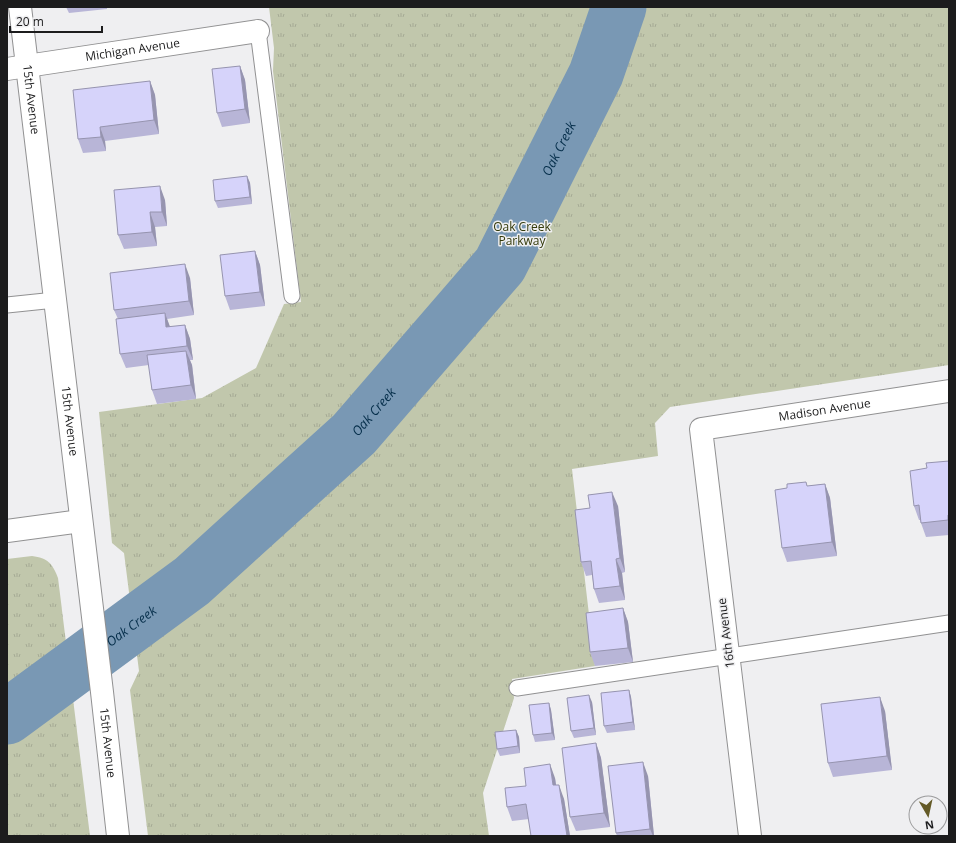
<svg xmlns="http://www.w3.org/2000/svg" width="956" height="843" font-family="'Open Sans',sans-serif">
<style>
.park{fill:url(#park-tufts)}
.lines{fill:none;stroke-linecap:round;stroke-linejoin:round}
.river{stroke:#7998b4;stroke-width:55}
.lane-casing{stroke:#919192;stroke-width:17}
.street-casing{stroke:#919192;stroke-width:24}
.secondary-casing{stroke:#919192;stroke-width:24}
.lane{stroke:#fff;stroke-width:15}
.street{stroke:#fff;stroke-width:22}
.secondary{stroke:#fff;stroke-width:22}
.wall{fill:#b8b5d7}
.shaded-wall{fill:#9694af}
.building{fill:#d6d3fa;stroke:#9694af}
.labels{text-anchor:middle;stroke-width:3;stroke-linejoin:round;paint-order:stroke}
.street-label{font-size:12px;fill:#1c1c1d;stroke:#efeff1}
.park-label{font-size:12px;fill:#333a0b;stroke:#efeff1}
.water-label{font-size:13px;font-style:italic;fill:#052e4a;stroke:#efeff1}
</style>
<defs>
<pattern id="park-tufts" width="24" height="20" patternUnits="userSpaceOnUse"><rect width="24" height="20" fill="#c1c7ac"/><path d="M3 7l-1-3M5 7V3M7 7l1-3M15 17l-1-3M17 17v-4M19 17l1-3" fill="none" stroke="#a5aa94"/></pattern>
</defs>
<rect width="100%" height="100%" fill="#efeff1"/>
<g class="park">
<path d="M269 7H949V365L670 407 655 423 658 456 572 469 595 666 512 679 514 698 483 793 489 836H148L130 690 139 671 124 553 112 543 99 412 202 398 256 368 284 304 301 302 273 71 274 48Z"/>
<path d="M32 556C48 558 52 563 58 578L90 836H7V559Z"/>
</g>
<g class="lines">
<path class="river" id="s1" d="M7 717 192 581 354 434 500 265 596 74 619 7"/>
<g class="lane-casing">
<g id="lane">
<path d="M258 31 292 296"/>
<path d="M7 305 55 300"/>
<path d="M517 688 949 623"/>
</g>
</g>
<g class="street-casing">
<g id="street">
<path id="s2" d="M7 69 258 31"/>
<path d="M7 531 81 521"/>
<path id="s3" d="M750 836 701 429 949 391"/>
</g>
</g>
<g class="secondary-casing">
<g id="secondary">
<path id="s4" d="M20 7 102 692 118 836"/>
</g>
</g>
<use href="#lane" class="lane"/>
<use href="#street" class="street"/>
<use href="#secondary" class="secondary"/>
</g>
<g class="wall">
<path d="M66 7H107V9L69 13Z"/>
<path d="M240 66 245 80 250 123 222 127 217 113Z"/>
<path d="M150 81 155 95 159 134 105 141 106 151 83 153 78 139Z"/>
<path d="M247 176 250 183 252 204 218 208 215 201Z"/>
<path d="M165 200 167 226 155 227 157 246 124 249 118 235Z"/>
<path d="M255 251 260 265 265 306 230 310 225 296Z"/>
<path d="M190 278 194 315 167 319 170 327 185 325 190 339 193 360H190L192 365 196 399 157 404 152 390 149 365 126 368 120 354 118 319 114 310Z"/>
<path d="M949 461V535L926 537 921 523 920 520H919L914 506 927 468Z"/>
<path d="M825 484 830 498 837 556 787 562 782 548 808 486Z"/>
<path d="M618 506 625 572 622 573 625 600 599 603 594 589 592 575 586 576 581 562Z"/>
<path d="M623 608 628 622 633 662 595 666 590 652Z"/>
<path d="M629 690 631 697 635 730 607 733 604 726Z"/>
<path d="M592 702 596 735 574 738 571 731Z"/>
<path d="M549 703 551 710 555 740 535 742 533 735Z"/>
<path d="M885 711 892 770 833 777 828 763Z"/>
<path d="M516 730 519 737 520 753 500 756 497 749Z"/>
<path d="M596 743 601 758 610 827 576 831 570 817Z"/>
<path d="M648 776 654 836H617L616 833Z"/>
<path d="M555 778 556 785 564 799 570 836H531L529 819 512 821 507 807 526 786Z"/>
</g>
<g class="shaded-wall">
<path d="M240 66 245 80 250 123 245 109Z"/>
<path d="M150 81 155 95 159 134 154 120Z"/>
<path d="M100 127 105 141 106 151 101 137Z"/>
<path d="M247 176 250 183 252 204 250 197Z"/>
<path d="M160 186 165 200 167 226 162 212Z"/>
<path d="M150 212 155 227 157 246 152 232Z"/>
<path d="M255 251 260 265 265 306 260 292Z"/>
<path d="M185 264 190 278 194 315 189 301Z"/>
<path d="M165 313 170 327H166Z"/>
<path d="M185 325 190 339 193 360 187 346Z"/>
<path d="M186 351 192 365 196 399 191 385Z"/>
<path d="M825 484 830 498 837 556 832 542Z"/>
<path d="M612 492 618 506 625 572 620 558Z"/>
<path d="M616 559 622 573 625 600 620 586Z"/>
<path d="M623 608 628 622 633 662 628 648Z"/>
<path d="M629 690 631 697 635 730 633 722Z"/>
<path d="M589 695 592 702 596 735 594 728Z"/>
<path d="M880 697 885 711 892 770 887 756Z"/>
<path d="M549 703 551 710 555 740 552 733Z"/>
<path d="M516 730 519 737 520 753 518 746Z"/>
<path d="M596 743 601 758 610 827 604 813Z"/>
<path d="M643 762 648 776 654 836H653L650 829Z"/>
<path d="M550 764 555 778 558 799 553 785Z"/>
<path d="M559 785 564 799 570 836H567Z"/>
</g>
<g class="building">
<path d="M240 66 245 109 217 113 212 69Z"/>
<path d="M150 81 154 120 100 127 101 137 78 139 73 90Z"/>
<path d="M247 176 250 197 215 201 213 180Z"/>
<path d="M160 186 162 212H150L152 232 118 235 114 190Z"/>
<path d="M255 251 260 292 225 296 220 255Z"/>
<path d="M185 264 189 301 114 310 110 273Z"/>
<path d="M165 313 166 327 185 325 187 346 120 354 116 319Z"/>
<path d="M186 351 191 385 152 390 147 355Z"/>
<path d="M949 461V515H948V520L921 523 919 505 914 506 910 471 927 468 926 463Z"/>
<path d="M806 482 807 486 825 484 832 542 782 548 775 490 787 488V484Z"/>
<path d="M612 492 620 558 616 559 620 586 594 589 591 561 581 562 575 510 590 508 588 495Z"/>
<path d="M623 608 628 648 590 652 586 613Z"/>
<path d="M629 690 633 722 604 726 601 693Z"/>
<path d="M589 695 594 728 571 731 567 698Z"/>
<path d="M880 697 887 756 828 763 821 704Z"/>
<path d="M549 703 552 733 533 735 529 705Z"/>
<path d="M516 730 518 746 497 749 495 732Z"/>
<path d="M596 743 604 813 570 817 562 748Z"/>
<path d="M643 762 650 829 616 833 608 766Z"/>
<path d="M550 764 553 785H559L567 836H531L526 804 507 807 505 788 526 786 524 768Z"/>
</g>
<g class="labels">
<g class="street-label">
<text dy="4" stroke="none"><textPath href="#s2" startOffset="127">Michigan Avenue</textPath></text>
<text dy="4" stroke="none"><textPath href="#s4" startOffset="93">15th Avenue</textPath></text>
<text dy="4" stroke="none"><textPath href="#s3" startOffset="535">Madison Avenue</textPath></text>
<text dy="4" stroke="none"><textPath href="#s4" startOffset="417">15th Avenue</textPath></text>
<text transform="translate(726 633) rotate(-97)" y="4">16th Avenue</text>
<text dy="4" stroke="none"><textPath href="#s4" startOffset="741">15th Avenue</textPath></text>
</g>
<g class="park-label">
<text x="522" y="231">Oak Creek<tspan x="522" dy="14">Parkway</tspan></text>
</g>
<g class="water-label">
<text dy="5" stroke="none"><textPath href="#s1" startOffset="802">Oak Creek</textPath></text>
<text dy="5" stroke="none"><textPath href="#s1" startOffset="478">Oak Creek</textPath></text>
<text dy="5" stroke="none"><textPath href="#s1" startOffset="154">Oak Creek</textPath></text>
</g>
</g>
<rect width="956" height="843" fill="none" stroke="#1c1c1d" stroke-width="16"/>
<g transform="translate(928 815) rotate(171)"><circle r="19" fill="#efeff1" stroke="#9b9b9c"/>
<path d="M0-3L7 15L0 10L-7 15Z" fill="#645a27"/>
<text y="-6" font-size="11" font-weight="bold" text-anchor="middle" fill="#1c1c1d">N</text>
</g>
<path d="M10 26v6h92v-6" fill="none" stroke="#1c1c1d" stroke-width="2"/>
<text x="16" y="26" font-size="12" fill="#1c1c1d" stroke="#efeff1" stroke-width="3" paint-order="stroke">20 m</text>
</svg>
